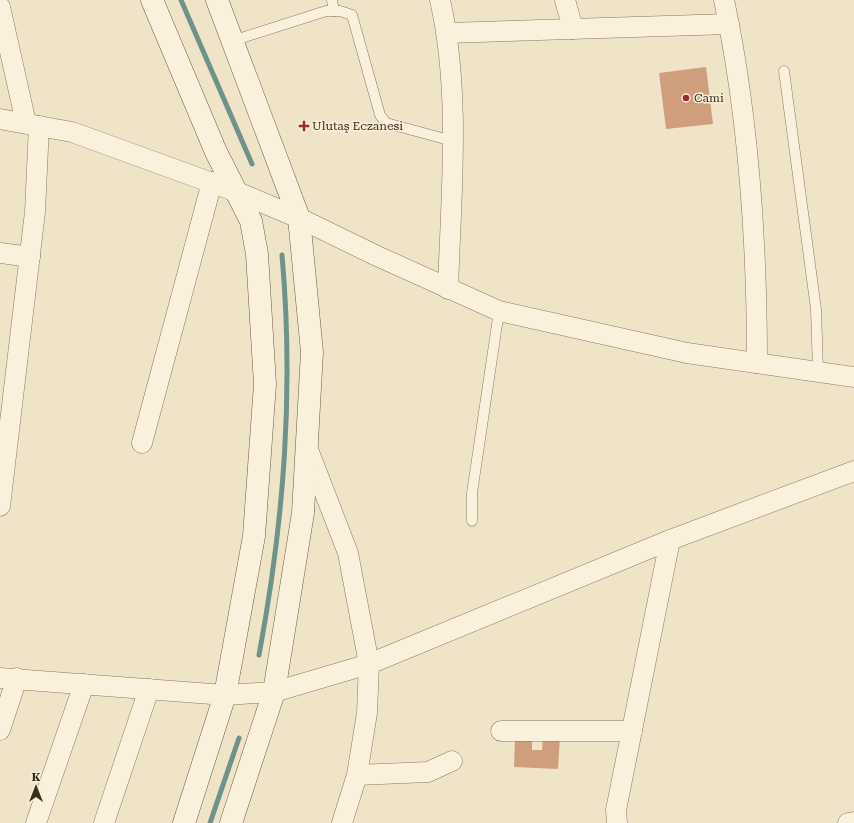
<svg xmlns="http://www.w3.org/2000/svg" width="854" height="823" font-family="'Roboto Serif',serif">
<style>
.lines{fill:none;stroke-linecap:round;stroke-linejoin:round}
.stream{stroke:#6f938a;stroke-width:5}
.building{fill:#cf9f7d}
.lane-casing{stroke:#8d765c;stroke-width:11}
.street-casing{stroke:#8d765c;stroke-width:21}
.secondary-casing{stroke:#6f573f;stroke-width:23}
.lane{stroke:#faf1dc;stroke-width:10}
.street{stroke:#faf1dc;stroke-width:20}
.secondary{stroke:#faf1dc;stroke-width:22}
.poi-dot{fill:#9e2a2b;stroke:#f7eed8;stroke-width:1.5}
.labels{text-anchor:middle;stroke-width:3;stroke-linejoin:round;paint-order:stroke}
.poi-label{font-size:12px;fill:#3d2e20;stroke:#f7eed8;text-anchor:start}
</style>
<rect width="100%" height="100%" fill="#f0e4c8"/>
<g class="lines">
<g class="stream">
<path d="M181 0 252 164"/>
<path d="M259 655C284 521 294 391 282 255"/>
<path d="M210 823 239 738"/>
</g>
</g>
<g class="building">
<path d="M706 67 713 124 666 129 659 73Z"/>
<path d="M543 735 560 736 558 769 514 767 515 740H532V750H542Z"/>
</g>
<g class="lines">
<g class="lane-casing">
<g id="lane">
<path d="M332 0 334 11"/>
<path d="M232 41 326 11H340L352 15 380 115 386 123 453 141"/>
<path d="M784 71 816 309 818 371"/>
<path d="M472 521V493L499 311"/>
</g>
</g>
<g class="street-casing">
<g id="street">
<path d="M440 0C461 92 451 195 448 289"/>
<path d="M565 0 573 29"/>
<path d="M724 0C749 118 757 242 757 363"/>
<path d="M0 7 26 123"/>
<path d="M447 33 729 24"/>
<path d="M0 119 72 132 237 192 299 218 377 256 499 311 687 353 854 377"/>
<path d="M0 253 30 257"/>
<path d="M142 443 212 182"/>
<path d="M307 447 348 553 369 664 367 713 357 775 342 823"/>
<path d="M0 506 35 212 39 126"/>
<path d="M0 678 225 695 274 692 369 664 670 540 854 471"/>
<path d="M0 730 17 678"/>
<path d="M501 731H632"/>
<path d="M357 775 428 772 452 761"/>
<path d="M36 823 84 684"/>
<path d="M104 823 149 689"/>
<path d="M617 823 616 810 670 540"/>
<path d="M848 823 854 822"/>
</g>
</g>
<g class="secondary-casing">
<g id="secondary">
<path d="M152 0 216 152 251 221 257 254 265 384 254 536 225 695 184 823"/>
<path d="M217 0 299 218 312 352 303 513 274 692 231 823"/>
</g>
</g>
<use href="#lane" class="lane"/>
<use href="#street" class="street"/>
<use href="#secondary" class="secondary"/>
</g>
<g class="poi-dot">
<circle cx="686" cy="98" r="4"/>
<path d="M302 120h4v4h4v4h-4v4h-4v-4h-4v-4h4z"/>
</g>
<g class="labels">
<g class="poi-label">
<text x="694" y="102">Cami</text>
<text x="312" y="130">Ulutaş Eczanesi</text>
</g>
</g>
<g transform="translate(36 787)" stroke="#f7eed8" stroke-width="3" paint-order="stroke">
<path d="M0-3L7 15L0 10L-7 15Z" fill="#3d2e20"/>
<text y="-6" font-size="11" font-weight="bold" text-anchor="middle" fill="#3d2e20">K</text>
</g>
</svg>
